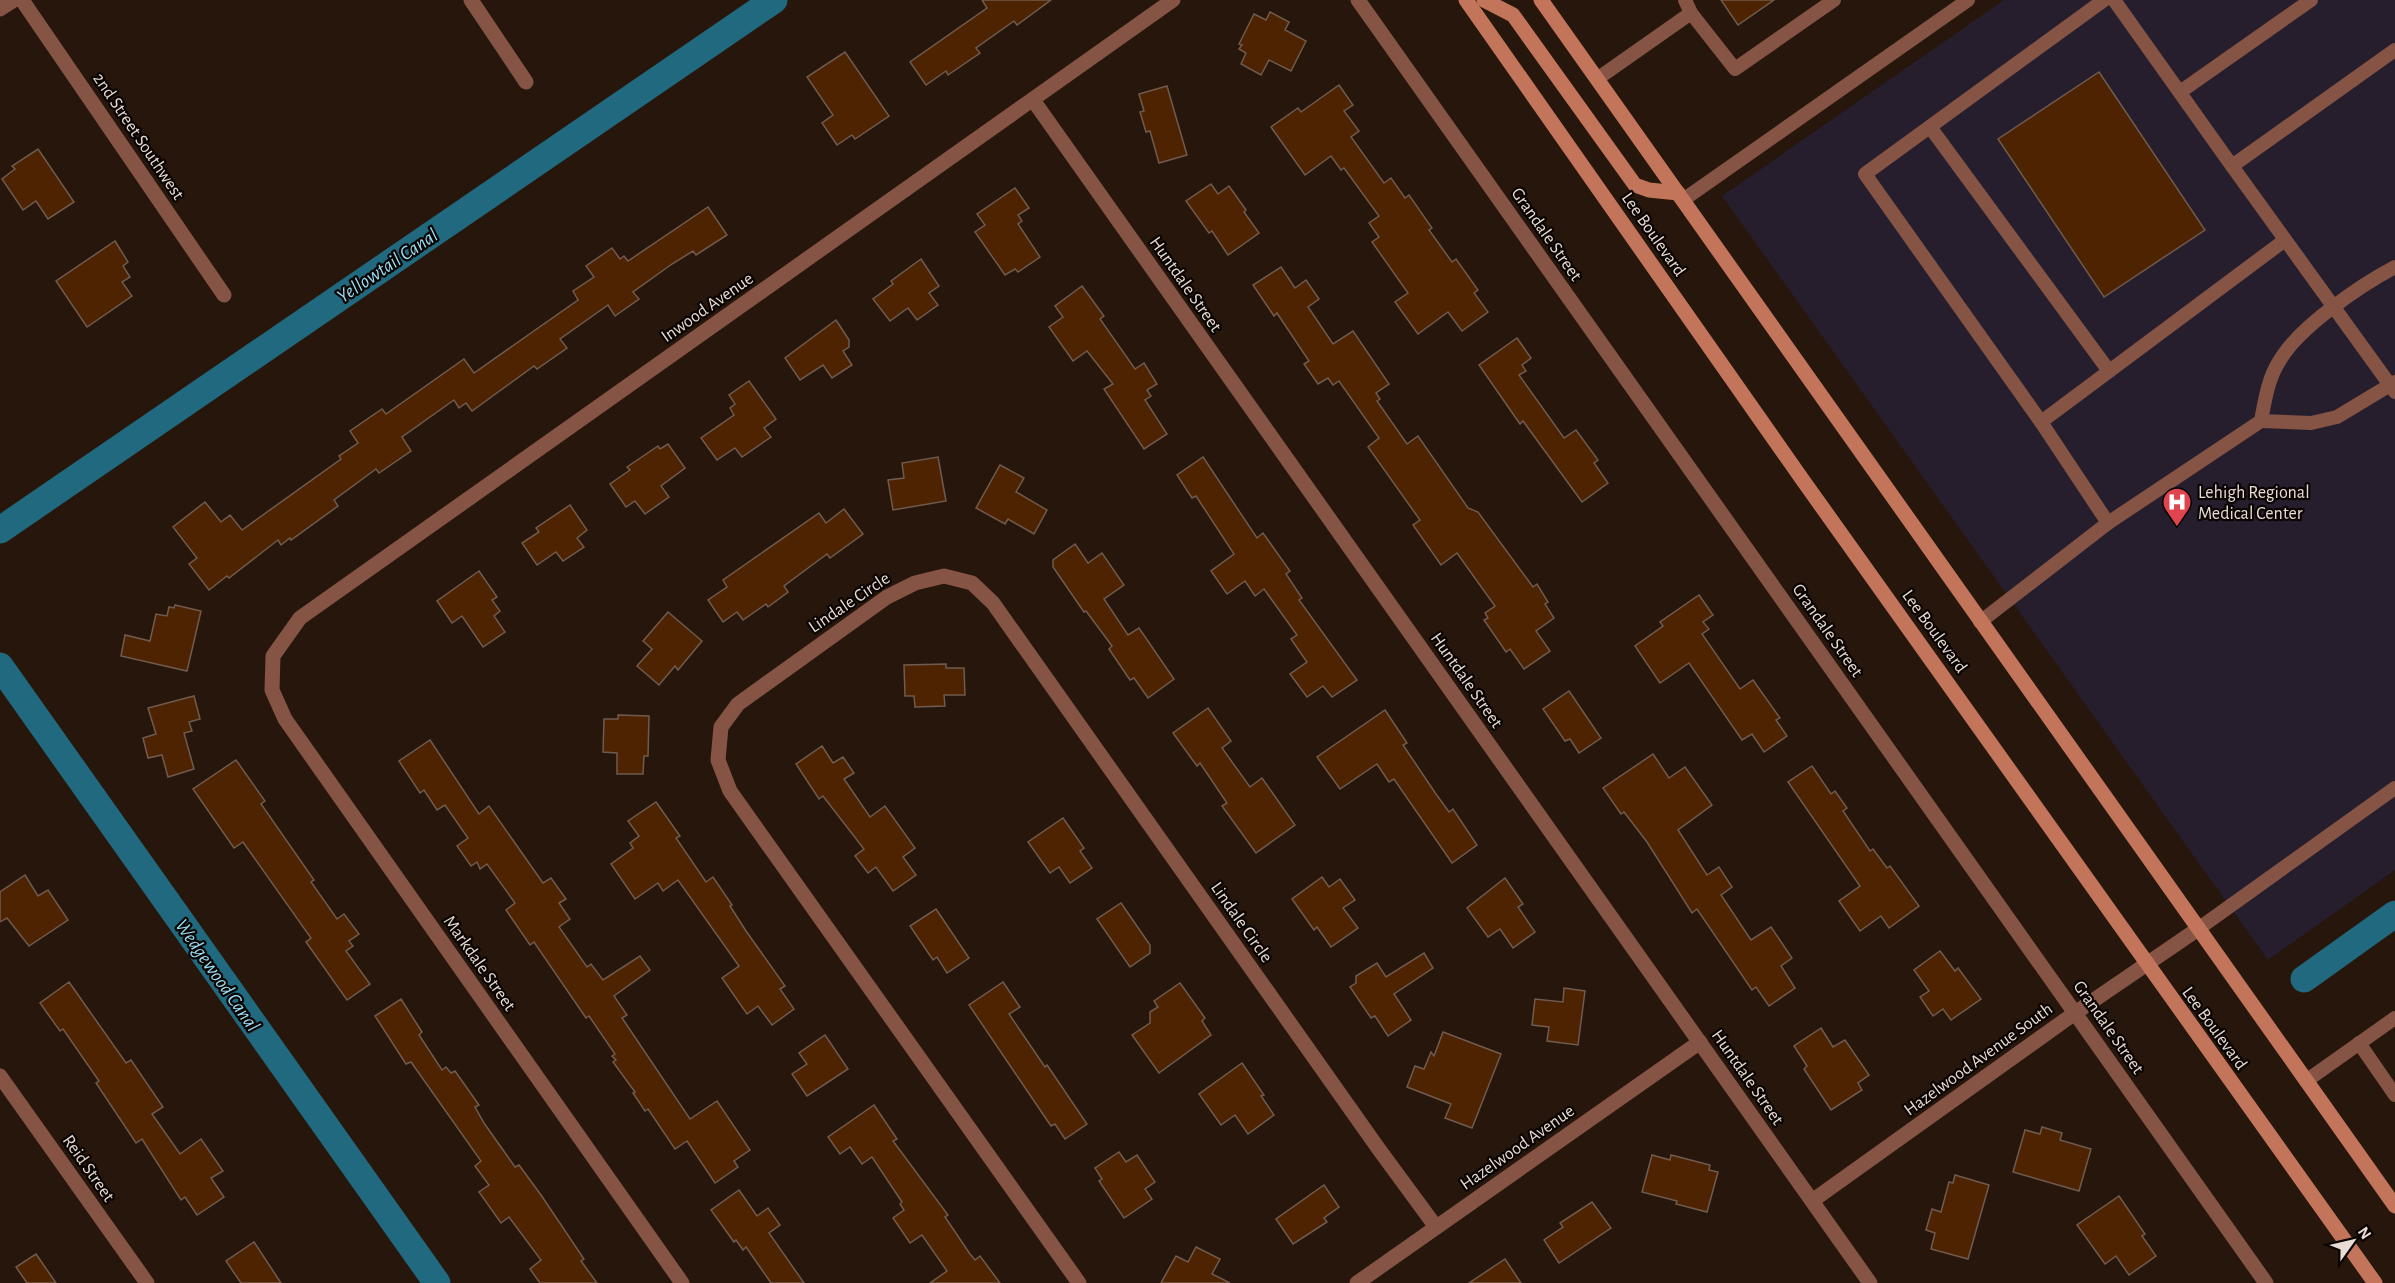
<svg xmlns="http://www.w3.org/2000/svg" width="2395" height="1283" font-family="'Alegreya Sans',sans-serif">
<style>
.medical{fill:#261e2d}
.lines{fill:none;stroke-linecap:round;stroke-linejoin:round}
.canal{stroke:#21697e;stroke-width:27}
.building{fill:#4d2302;stroke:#705b4e;stroke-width:1.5}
.lane{stroke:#855444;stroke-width:14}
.street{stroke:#855444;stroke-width:15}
.secondary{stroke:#c2755a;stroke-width:15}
.labels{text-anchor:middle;stroke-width:4.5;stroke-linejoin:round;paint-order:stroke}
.street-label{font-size:18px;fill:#e8dcd4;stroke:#0a0402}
.poi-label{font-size:18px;fill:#e8dcd4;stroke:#0a0402;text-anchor:start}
.water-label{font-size:20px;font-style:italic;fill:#9adef5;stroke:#0a0402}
</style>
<rect width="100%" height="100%" fill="#27160b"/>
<path class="medical" d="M2004 0H2395V870L2268 960 1722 196Z"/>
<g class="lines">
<g class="canal">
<path d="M0 530 774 0"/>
<path d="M0 666 437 1283"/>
<path d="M2304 979 2395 914"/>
</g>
</g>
<g class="building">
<path d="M982 0H1051L1017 25 1014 21 976 48 980 53 948 75 946 71 926 85 910 62 987 8Z"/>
<path d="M1721 0H1774L1738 25Z"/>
<path d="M1270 12 1289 22 1285 30 1306 41 1291 71 1269 60 1261 75 1241 64 1246 53 1239 49 1242 45 1239 44 1254 14 1266 20Z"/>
<path d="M845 52 889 116 855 139 852 135 837 145 822 123 833 115 807 77Z"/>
<path d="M2099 72 2205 230 2104 297 1998 139Z"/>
<path d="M1339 85 1353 105 1344 111 1359 131 1351 137 1384 183 1391 178 1405 198 1409 195 1432 228 1429 230 1452 262 1456 259 1478 290 1474 293 1488 312 1462 331 1448 312 1418 334 1395 302 1408 293 1372 242 1379 237 1369 223 1379 216 1344 168 1341 170 1331 156 1305 175 1271 127 1298 108 1301 112Z"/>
<path d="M1167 86 1187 155 1159 163 1150 131 1146 132 1140 112 1144 111 1139 94Z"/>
<path d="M38 149 74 202 48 219 36 201 23 210 2 179 15 169 12 166Z"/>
<path d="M1211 184 1218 194 1229 186 1246 210 1244 212 1259 233 1228 255 1212 231 1209 233 1186 201Z"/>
<path d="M1015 188 1029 208 1018 215 1022 221 1018 224 1040 257 1018 272 1015 269 1005 275 975 232 985 225 977 214Z"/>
<path d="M708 207 727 235 696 255 693 251 672 264 633 292 639 299 615 316 608 305 560 339 567 348 537 369 534 366 472 411 466 403 459 408 454 400 402 437 411 451 379 473 376 469 334 500 338 506 291 540 290 538 281 545 278 540 229 578 227 576 209 590 189 564 197 558 173 527 205 502 221 522 230 515 242 530 341 459 339 456 358 443 350 431 382 409 386 414 464 359 474 373 578 300 573 291 594 277 586 266 612 248 620 259 624 256 628 261Z"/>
<path d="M115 241 128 262 123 266 130 277 122 282 132 296 87 327 56 281Z"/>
<path d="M921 259 939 286 929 293 938 305 917 320 908 308 890 321 873 299 893 284 891 281Z"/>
<path d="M1281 267 1295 288 1306 280 1319 299 1308 307 1333 344 1353 331 1389 384 1376 393 1380 399 1377 401 1407 444 1418 436 1468 508 1478 512 1533 587 1537 584 1548 602 1545 604 1554 618 1536 631 1550 651 1524 669 1510 649 1506 652 1484 620 1488 618 1485 613 1495 606 1457 553 1441 565 1413 525 1420 520 1368 447 1379 438 1339 381 1333 385 1328 378 1318 384 1304 364 1309 361 1277 313 1274 316 1253 285Z"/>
<path d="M1082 286 1104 316 1100 319 1135 369 1144 363 1157 384 1147 390 1151 396 1145 400 1167 434 1144 449 1104 389 1113 384 1087 351 1073 361 1049 327 1063 317 1055 306Z"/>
<path d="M836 320 849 340V347L843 351 852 365 832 378 823 365 800 380 785 358Z"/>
<path d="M1517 338 1531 358 1522 365 1526 371 1519 375 1564 438 1576 430 1598 460 1594 463 1608 483 1582 502 1523 421 1520 424 1479 365Z"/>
<path d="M749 381 776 419 764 428 771 437 742 457 735 448 717 460 701 438 734 415 730 408 735 404 729 395Z"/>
<path d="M668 444 685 468 661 486 669 497 645 514 635 501 626 507 610 484 630 470 627 467 658 446 660 449Z"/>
<path d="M938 457 946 501 893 510 888 480 904 478 902 463Z"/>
<path d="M1203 457 1257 538 1263 533 1290 571 1286 574 1302 598 1299 600 1357 680 1332 697 1323 686 1307 697 1290 674 1307 662 1291 639 1297 635 1264 589 1255 596 1245 581 1227 594 1211 571 1234 554 1196 496 1192 498 1177 475Z"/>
<path d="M1000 465 1024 478 1016 492 1047 510 1034 534 1008 519 1005 524 976 508Z"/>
<path d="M570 505 587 530 577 538 584 547 563 561 556 552 537 565 522 543 539 532 536 528Z"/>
<path d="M844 509 863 534 830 558 827 554 784 586 788 592 768 607 766 604 743 620 737 612 723 622 708 600 727 587 723 580 819 513 826 523Z"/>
<path d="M1075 544 1088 563 1102 553 1124 585 1104 599 1128 635 1139 628 1174 679 1148 698 1134 678 1130 680 1109 649 1112 646 1086 611 1084 612 1053 567V560Z"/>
<path d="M479 571 497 597 492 600 500 611 494 616 505 632 483 647 462 616 452 623 437 601Z"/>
<path d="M1699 595 1713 615 1703 622 1709 629 1702 634 1740 689 1753 680 1780 718 1776 720 1787 736 1764 752 1752 734 1742 740 1689 663 1660 683 1635 646 1663 626 1660 622Z"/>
<path d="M175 605 201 611 187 671 121 656 125 635 150 641 156 614 167 616 169 607 174 608Z"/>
<path d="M668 612 702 641 678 670 675 666 659 685 637 666 652 649 643 641Z"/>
<path d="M946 664V668H964L965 695H944L945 706 915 707 914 696H905L904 665Z"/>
<path d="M1569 691 1601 738 1579 753 1570 739 1565 741 1543 709Z"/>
<path d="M194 696 200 719 189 722 192 731 184 733 194 769 168 777 162 755 148 758 143 738 156 734 148 708Z"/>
<path d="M1208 708 1231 741 1222 748 1250 787 1262 778 1295 825 1256 853 1222 806 1227 803 1200 763 1197 766 1173 733Z"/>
<path d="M1385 710 1407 743 1403 745 1436 794 1449 812 1453 809 1477 845 1452 863 1394 779 1389 782 1377 764 1340 789 1317 757Z"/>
<path d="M618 715 649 716 648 756H644L643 774H617V753L603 752 604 719H618Z"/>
<path d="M430 740 479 814 489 806 543 883 551 878 566 899 559 903 570 919 559 927 587 967 591 964 603 980 640 956 650 970 614 996 627 1015 622 1018 690 1119 717 1101 750 1150 734 1161 738 1167 715 1183 687 1141 675 1149 648 1109 645 1111 633 1093 635 1092 613 1062 616 1060 612 1056 615 1054 589 1016 586 1018 534 942 530 945 506 910 515 903 487 864 480 869 477 862 471 866 457 846 468 838 445 805 437 810 424 790 420 793 399 761Z"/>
<path d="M822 746 833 763 843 757 854 773 844 779 870 817 885 806 915 848 903 857 916 875 893 891 876 867 868 873 855 856 864 849 823 796 819 799 796 764Z"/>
<path d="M1653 754 1669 778 1685 767 1712 805 1678 830 1707 875 1719 867 1732 887 1721 895 1751 940 1771 927 1792 958 1781 966 1795 988 1769 1006 1756 987 1752 990 1697 909 1692 913 1647 842 1624 812 1621 814 1603 788Z"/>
<path d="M236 760 265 801 261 804 314 880 311 882 337 919 344 914 359 934 349 941 353 946 346 951 370 984 347 1000 306 942 311 938 243 842 234 848 193 789Z"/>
<path d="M1812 766 1831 794 1835 791 1847 808 1843 811 1870 851 1873 849 1887 868 1890 866 1919 906 1889 928 1881 916 1860 931 1839 901 1860 886 1788 782Z"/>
<path d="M656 802 680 836 676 838 706 882 713 877 732 905 730 906 746 931 785 986 780 989 794 1009 772 1025 758 1006 747 1014 722 978 739 966 678 880 663 891 658 883 635 899 611 864 633 848 630 843 639 836 628 821Z"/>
<path d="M1063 818 1084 848 1080 851 1092 868 1070 883 1059 867 1050 873 1028 842Z"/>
<path d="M25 875 38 896 48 890 68 920 29 946 7 918 0 922V892Z"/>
<path d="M1322 877 1329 887 1340 879 1355 900 1343 908 1358 928 1331 947 1317 927 1314 930 1292 899Z"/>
<path d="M1505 878 1523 904 1518 907 1535 932 1513 948 1500 929 1488 937 1467 908Z"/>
<path d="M1121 903 1150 945V953L1130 967 1097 919Z"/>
<path d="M936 909 969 958 947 973 937 957 933 960 910 926Z"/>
<path d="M1940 951 1955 971 1958 968 1981 999 1951 1020 1943 1009 1933 1016 1920 997 1929 991 1914 970Z"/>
<path d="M1424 953 1433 968 1394 994 1411 1020 1388 1036 1375 1016 1371 1018 1350 987 1356 983V976L1377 963 1386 977Z"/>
<path d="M69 982 126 1063 131 1060 163 1107 152 1114 180 1154 201 1139 223 1171 211 1178 224 1197 197 1215 185 1197 181 1200 142 1139 136 1143 96 1083 99 1081 63 1029 60 1031 40 1003Z"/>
<path d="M1003 982 1020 1007 1009 1014 1045 1067 1047 1065 1087 1124 1065 1139 1055 1124 1051 1126 969 1005Z"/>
<path d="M1180 983 1205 1018 1202 1021 1211 1035 1159 1073 1132 1035 1150 1023V1012L1158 1007 1154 1001Z"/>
<path d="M1564 988 1585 991 1578 1045 1547 1041 1549 1027 1532 1025 1535 999 1563 1002Z"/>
<path d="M401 999 422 1032 419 1035 442 1070 446 1067 451 1073 455 1071 479 1105 475 1107 484 1123 515 1167 519 1165 541 1195 584 1259 581 1261 597 1283H540L530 1269 541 1260 509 1217 501 1223 479 1192 489 1185 475 1166 481 1161 411 1062 406 1064 375 1016Z"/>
<path d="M1821 1028 1833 1047 1845 1040 1869 1075 1858 1083 1862 1090 1831 1110 1804 1069 1807 1066 1794 1046Z"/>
<path d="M1443 1032 1501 1054 1472 1128 1445 1118 1451 1104 1407 1087 1415 1066 1424 1069 1431 1052 1434 1056Z"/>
<path d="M825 1035 848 1069 807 1096 792 1074 807 1064 799 1053Z"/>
<path d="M1242 1063 1264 1095 1261 1096 1274 1115 1248 1134 1235 1115 1221 1125 1199 1094Z"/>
<path d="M874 1105 897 1139 893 1141 948 1215 945 1217 970 1254 975 1260 980 1256 1000 1283H930L947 1271 922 1235 910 1243 893 1218 904 1210 900 1204 902 1202 872 1157 862 1164 850 1147 840 1154 828 1137Z"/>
<path d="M2042 1127 2062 1133 2060 1140 2091 1149 2079 1191 2013 1172 2025 1130 2040 1134Z"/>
<path d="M1119 1152 1126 1162 1137 1155 1155 1182 1145 1189 1152 1199 1124 1218 1099 1181 1102 1179 1095 1168Z"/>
<path d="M1652 1155 1670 1160 1671 1155 1710 1165 1709 1170 1718 1172 1707 1212 1676 1204 1677 1201 1642 1192Z"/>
<path d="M1955 1175 1989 1185 1968 1259 1931 1249 1935 1233 1926 1230 1932 1209 1941 1212 1949 1182 1953 1183Z"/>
<path d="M1324 1185 1339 1207 1324 1218 1327 1222 1293 1244 1276 1219Z"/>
<path d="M739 1190 757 1216 768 1208 780 1225 769 1233 804 1283H771L746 1247 743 1250 736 1240 734 1242 711 1210Z"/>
<path d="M2119 1196 2145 1234 2142 1236 2156 1256 2129 1275 2116 1256 2105 1264 2077 1225Z"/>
<path d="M1592 1202 1611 1228 1559 1263 1544 1240 1563 1227 1560 1223Z"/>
<path d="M254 1242 281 1283H241L226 1261Z"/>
<path d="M1196 1247 1220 1259 1212 1274 1230 1283H1161L1176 1256 1188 1262Z"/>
<path d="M36 1254 56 1283H27L16 1267Z"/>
<path d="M1505 1259 1521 1283H1469Z"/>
</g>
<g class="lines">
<g class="lane">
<path d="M1685 0 1691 13 1735 69 1834 0"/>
<path d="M2104 0 1865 174 2041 422 2108 523"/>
<path d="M2114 0 2232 166"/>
<path d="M2395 50 2232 166 2395 392"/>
<path d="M1597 79 1691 13"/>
<path d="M2180 92 2311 0"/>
<path d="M1930 127 2109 371"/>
<path d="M1683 200 1968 0"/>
<path d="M2395 267C2361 285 2299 327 2280 360 2268 378 2265 400 2261 421L2311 423 2337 417 2395 382"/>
<path d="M2041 422 2285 240"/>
<path d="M1980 622 2108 523 2261 421"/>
<path d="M2198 929 2395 788"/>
<path d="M2359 1043 2395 1095"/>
<path d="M2306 1081 2395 1018"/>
</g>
<g class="street">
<path d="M22 0 224 295"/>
<path d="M471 0 526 82"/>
<path d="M1358 0 2266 1283"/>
<path d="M0 9 14 0"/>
<path d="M1033 100 1870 1283"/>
<path d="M0 1076 147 1283"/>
<path d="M1812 1201 2075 1013 2198 929"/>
<path d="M682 1283 285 719 272 690 273 656 300 618 1173 0"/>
<path d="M1079 1283 730 791 718 760 721 727 738 704 887 597 915 583 944 576 972 583 993 603 1378 1148 1436 1227"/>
<path d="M1357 1283 1700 1042"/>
</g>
<g class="secondary">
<path d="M1466 0 1802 479 2375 1283"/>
<path d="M1484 0 1513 15 1635 185 1649 190 1678 193"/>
<path d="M1541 0 2395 1206"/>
</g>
</g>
<defs>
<g id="hospital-pin" transform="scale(1.5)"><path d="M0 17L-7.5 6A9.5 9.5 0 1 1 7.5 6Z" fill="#e0444e" stroke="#0a0402"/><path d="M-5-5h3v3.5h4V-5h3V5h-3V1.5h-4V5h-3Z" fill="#fff"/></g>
</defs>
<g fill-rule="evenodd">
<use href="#hospital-pin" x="2177" y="502"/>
</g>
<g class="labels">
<g class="street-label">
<text transform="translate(139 136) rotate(56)" y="6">2nd Street Southwest</text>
<text transform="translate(1547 234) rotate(55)" y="6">Grandale Street</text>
<text transform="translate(1654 234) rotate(55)" y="6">Lee Boulevard</text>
<text transform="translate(1186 284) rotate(55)" y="6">Huntdale Street</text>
<text transform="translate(707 307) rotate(-35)" y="6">Inwood Avenue</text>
<text transform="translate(849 602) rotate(-34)" y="6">Lindale Circle</text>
<text transform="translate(1828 630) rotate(55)" y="6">Grandale Street</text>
<text transform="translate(1935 631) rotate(54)" y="6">Lee Boulevard</text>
<text transform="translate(1467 680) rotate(55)" y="6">Huntdale Street</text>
<text transform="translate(1242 922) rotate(55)" y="6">Lindale Circle</text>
<text transform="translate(480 963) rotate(55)" y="6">Markdale Street</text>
<text transform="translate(2109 1027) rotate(55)" y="6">Grandale Street</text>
<text transform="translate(2215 1028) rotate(54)" y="6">Lee Boulevard</text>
<text transform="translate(1978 1059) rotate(-36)" y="6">Hazelwood Avenue South</text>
<text transform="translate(1748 1077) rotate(55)" y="6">Huntdale Street</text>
<text transform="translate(1517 1147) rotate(-35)" y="6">Hazelwood Avenue</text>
<text transform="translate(89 1168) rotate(55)" y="6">Reid Street</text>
</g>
<g class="poi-label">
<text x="2198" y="498">Lehigh Regional<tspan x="2198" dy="21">Medical Center</tspan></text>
</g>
<g class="water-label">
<text transform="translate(387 265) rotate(-34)" y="7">Yellowtail Canal</text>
<text transform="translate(218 975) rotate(55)" y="7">Wedgewood Canal</text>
</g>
</g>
<g transform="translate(2353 1241) rotate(56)" stroke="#0a0402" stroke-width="4.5" paint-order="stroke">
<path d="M0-4.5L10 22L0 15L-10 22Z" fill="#e8dcd4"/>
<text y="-9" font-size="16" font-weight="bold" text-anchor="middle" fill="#e8dcd4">N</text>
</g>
</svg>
